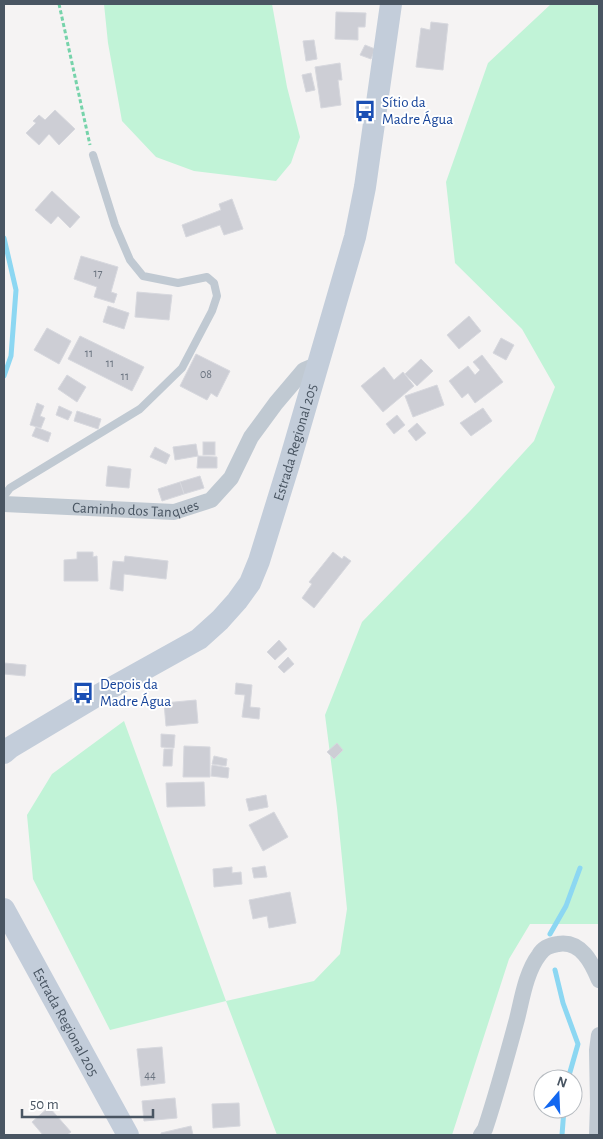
<svg xmlns="http://www.w3.org/2000/svg" width="603" height="1139" font-family="'Alegreya Sans',sans-serif">
<style>
.green{fill:#c1f3d7}
.lines{fill:none;stroke-linecap:round;stroke-linejoin:round}
.stream{stroke:#8cd7f2;stroke-width:5}
.building{fill:#cdced5;stroke:#d7d8de}
.path{stroke:#76d3aa;stroke-width:3;stroke-dasharray:4 2.5;stroke-linecap:butt}
.lane{stroke:#c0c9d2;stroke-width:8}
.street{stroke:#c0c9d2;stroke-width:16}
.secondary{stroke:#c3cdda;stroke-width:22}
.labels{text-anchor:middle;stroke-width:4;stroke-linejoin:round;paint-order:stroke}
.number-label{font-size:12px;fill:#6a737f}
.transit-label{font-size:15px;fill:#164399;stroke:#fff;text-anchor:start}
.street-label{font-size:15px;fill:#495562;stroke:#fff}
</style>
<rect width="100%" height="100%" fill="#f5f3f3"/>
<g class="green">
<path d="M104 4H272L287 87 300 137 291 163 276 181 194 171 156 157 122 121 108 43Z"/>
<path d="M551 4H599V924H530L509 959 452 1135H277L226 1001 110 1030 33 879 27 815 52 774 124 721 226 1001 314 981 340 954 347 909 337 808 325 715 362 622 470 511 534 441 555 387 522 329 455 263 446 182 488 63Z"/>
</g>
<g class="lines">
<g class="stream">
<path d="M4 238 16 290 11 356 4 376"/>
<path d="M550 934 566 906 580 868"/>
<path d="M555 970 563 1003 578 1044 568 1079"/>
<path d="M562 1135 564 1109"/>
</g>
</g>
<g class="building">
<path d="M336 12 366 13 365 27H358V40L335 39Z"/>
<path d="M431 22 448 24 443 70 416 67 421 28 430 30Z"/>
<path d="M314 40 317 59 306 61 303 41Z"/>
<path d="M365 45 375 49 371 59 360 55Z"/>
<path d="M340 63 342 80H338L341 105 321 108 315 67Z"/>
<path d="M311 73 315 90 306 92 302 75Z"/>
<path d="M55 110 75 129 59 145 49 134 39 145 26 133 36 123 33 121 39 115 45 120Z"/>
<path d="M52 191 80 217 70 228 58 216 51 224 35 210Z"/>
<path d="M232 199 243 229 224 235 220 225 186 237 182 225 221 210 219 204Z"/>
<path d="M81 256 118 267 111 292 117 294 114 303 94 297 97 287 74 279Z"/>
<path d="M137 292 172 295 169 320 135 317Z"/>
<path d="M108 306 129 313 124 329 103 322Z"/>
<path d="M469 316 481 331 459 349 447 335Z"/>
<path d="M47 328 71 341 59 364 34 350Z"/>
<path d="M80 336 144 367 132 391 68 359Z"/>
<path d="M501 338 514 345 506 360 493 353Z"/>
<path d="M196 354 230 371 217 397 211 393 207 400 180 386Z"/>
<path d="M482 355 503 382 475 403 468 393 462 398 449 381 468 366 475 375 480 370 473 362Z"/>
<path d="M421 359 433 371 417 386 405 374Z"/>
<path d="M384 367 394 380 403 372 414 386 383 412 361 386Z"/>
<path d="M67 375 86 387 77 402 58 389Z"/>
<path d="M437 385 444 405 413 417 405 396Z"/>
<path d="M37 403 44 406 40 416 45 418 41 428 30 425Z"/>
<path d="M59 406 72 412 68 420 56 415Z"/>
<path d="M483 408 492 421 471 436 460 423Z"/>
<path d="M77 411 101 419 98 429 74 421Z"/>
<path d="M397 415 405 425 394 434 386 424Z"/>
<path d="M417 423 426 433 416 441 408 431Z"/>
<path d="M36 427 51 433 48 442 32 436Z"/>
<rect x="203" y="442" width="12" height="13"/>
<path d="M196 444 198 456 175 460 173 447Z"/>
<path d="M155 447 170 455 166 464 150 457Z"/>
<path d="M198 456 217 457V468H197Z"/>
<path d="M108 466 131 469 129 488 106 486Z"/>
<path d="M200 476 204 488 184 494 180 482Z"/>
<path d="M180 482 184 494 162 501 158 489Z"/>
<path d="M77 552H93V557L97 556 98 581H64V560L77 559Z"/>
<path d="M333 552 342 559 344 556 351 561 314 608 302 598 312 584 309 582Z"/>
<path d="M125 556 168 561 166 579 124 574 123 591 110 589 113 561 124 562Z"/>
<path d="M279 640 287 649 275 660 267 652Z"/>
<path d="M288 657 294 664 284 673 278 667Z"/>
<path d="M4 663 26 665 25 676 4 674Z"/>
<path d="M236 683 252 685 250 707 260 708 259 719 242 717 245 695 235 694Z"/>
<path d="M196 700 198 723 166 726 164 703Z"/>
<path d="M161 734 175 735 174 748 161 747Z"/>
<path d="M337 743 343 750 334 759 327 752Z"/>
<path d="M184 746 210 747V777H183Z"/>
<path d="M164 749H173L172 766H163Z"/>
<path d="M214 756 227 759 226 766 212 764Z"/>
<path d="M212 765 229 768 228 778 211 776Z"/>
<path d="M204 782 205 806 167 807 166 783Z"/>
<path d="M266 795 268 807 249 811 246 799Z"/>
<path d="M274 812 288 837 263 851 249 825Z"/>
<path d="M265 866 267 877 254 878 252 868Z"/>
<path d="M232 867V873L241 872 242 884 214 887 213 869Z"/>
<path d="M290 892 296 923 269 928 267 916 253 919 249 900Z"/>
<path d="M162 1047 165 1083 141 1086 137 1049Z"/>
<path d="M175 1098 177 1118 144 1121 142 1101Z"/>
<path d="M239 1103 240 1126 213 1128 212 1104Z"/>
<path d="M49 1107 71 1132 67 1135H43L32 1122Z"/>
<path d="M191 1126 193 1135H161V1133Z"/>
</g>
<g class="lines">
<path class="path" d="M59 4 90 145"/>
<path class="lane" d="M4 496 10 488 140 409 182 368 212 311 217 296 214 283 207 277 178 283 143 276 130 260 115 225 93 155"/>
<g class="street">
<path id="s1" d="M4 504 174 512 211 500 231 478 251 437 276 403 304 370 318 364"/>
<path d="M481 1135 485 1129C497 1093 507 1056 517 1019 522 999 526 972 539 955 543 948 550 945 558 944 581 940 592 963 599 980"/>
<path d="M597 1135 598 1104 597 1050 599 1035"/>
</g>
<g class="secondary">
<path id="s2" d="M4 753 11 747 93 698 199 639 220 620 237 601 250 583 259 561 289 464 355 237 365 187 391 4"/>
<path id="s3" d="M4 909 128 1135"/>
</g>
</g>
<defs>
<g id="bus-bare" transform="scale(1.725)"><path d="M-5-6H5V4H4V6H2V4H-2V6H-4V4H-5ZM-3.5-4V0h7V-4ZM-3.5 1.2v1.5H-2V1.2ZM2 1.2v1.5H3.5V1.2Z" fill="#1a4fb4" stroke="#fff" stroke-width="2.5" paint-order="stroke"/></g>
</defs>
<g fill-rule="evenodd">
<use href="#bus-bare" x="365" y="111"/>
<use href="#bus-bare" x="83" y="693"/>
</g>
<g class="labels">
<g class="number-label">
<text x="98" y="277">17</text>
<text x="89" y="357">11</text>
<text x="110" y="367">11</text>
<text x="206" y="378">08</text>
<text x="125" y="380">11</text>
<text x="150" y="1079">44</text>
</g>
<g class="transit-label">
<text x="382" y="107">Sítio da<tspan x="382" dy="17">Madre Água</tspan></text>
<text x="100" y="689">Depois da<tspan x="100" dy="17">Madre Água</tspan></text>
</g>
<g class="street-label">
<text dy="5" stroke="none"><textPath href="#s2" startOffset="450">Estrada Regional 205</textPath></text>
<text dy="5" stroke="none"><textPath href="#s1" startOffset="132">Caminho dos Tanques</textPath></text>
<text dy="5" stroke="none"><textPath href="#s3" startOffset="129">Estrada Regional 205</textPath></text>
</g>
</g>
<rect width="603" height="1139" fill="none" stroke="#495562" stroke-width="10"/>
<g transform="translate(558 1094) rotate(19)"><circle r="24" fill="#ffffff" stroke="#b6bbc0"/>
<path d="M0-4L9 19L0 12L-9 19Z" fill="#1267f0"/>
<text y="-8" font-size="14" font-weight="bold" text-anchor="middle" fill="#495562">N</text>
</g>
<path d="M22 1109v8h131v-8" fill="none" stroke="#495562" stroke-width="2.5"/>
<text x="30" y="1109" font-size="15" fill="#495562" stroke="#ffffff" stroke-width="4" paint-order="stroke">50 m</text>
</svg>
